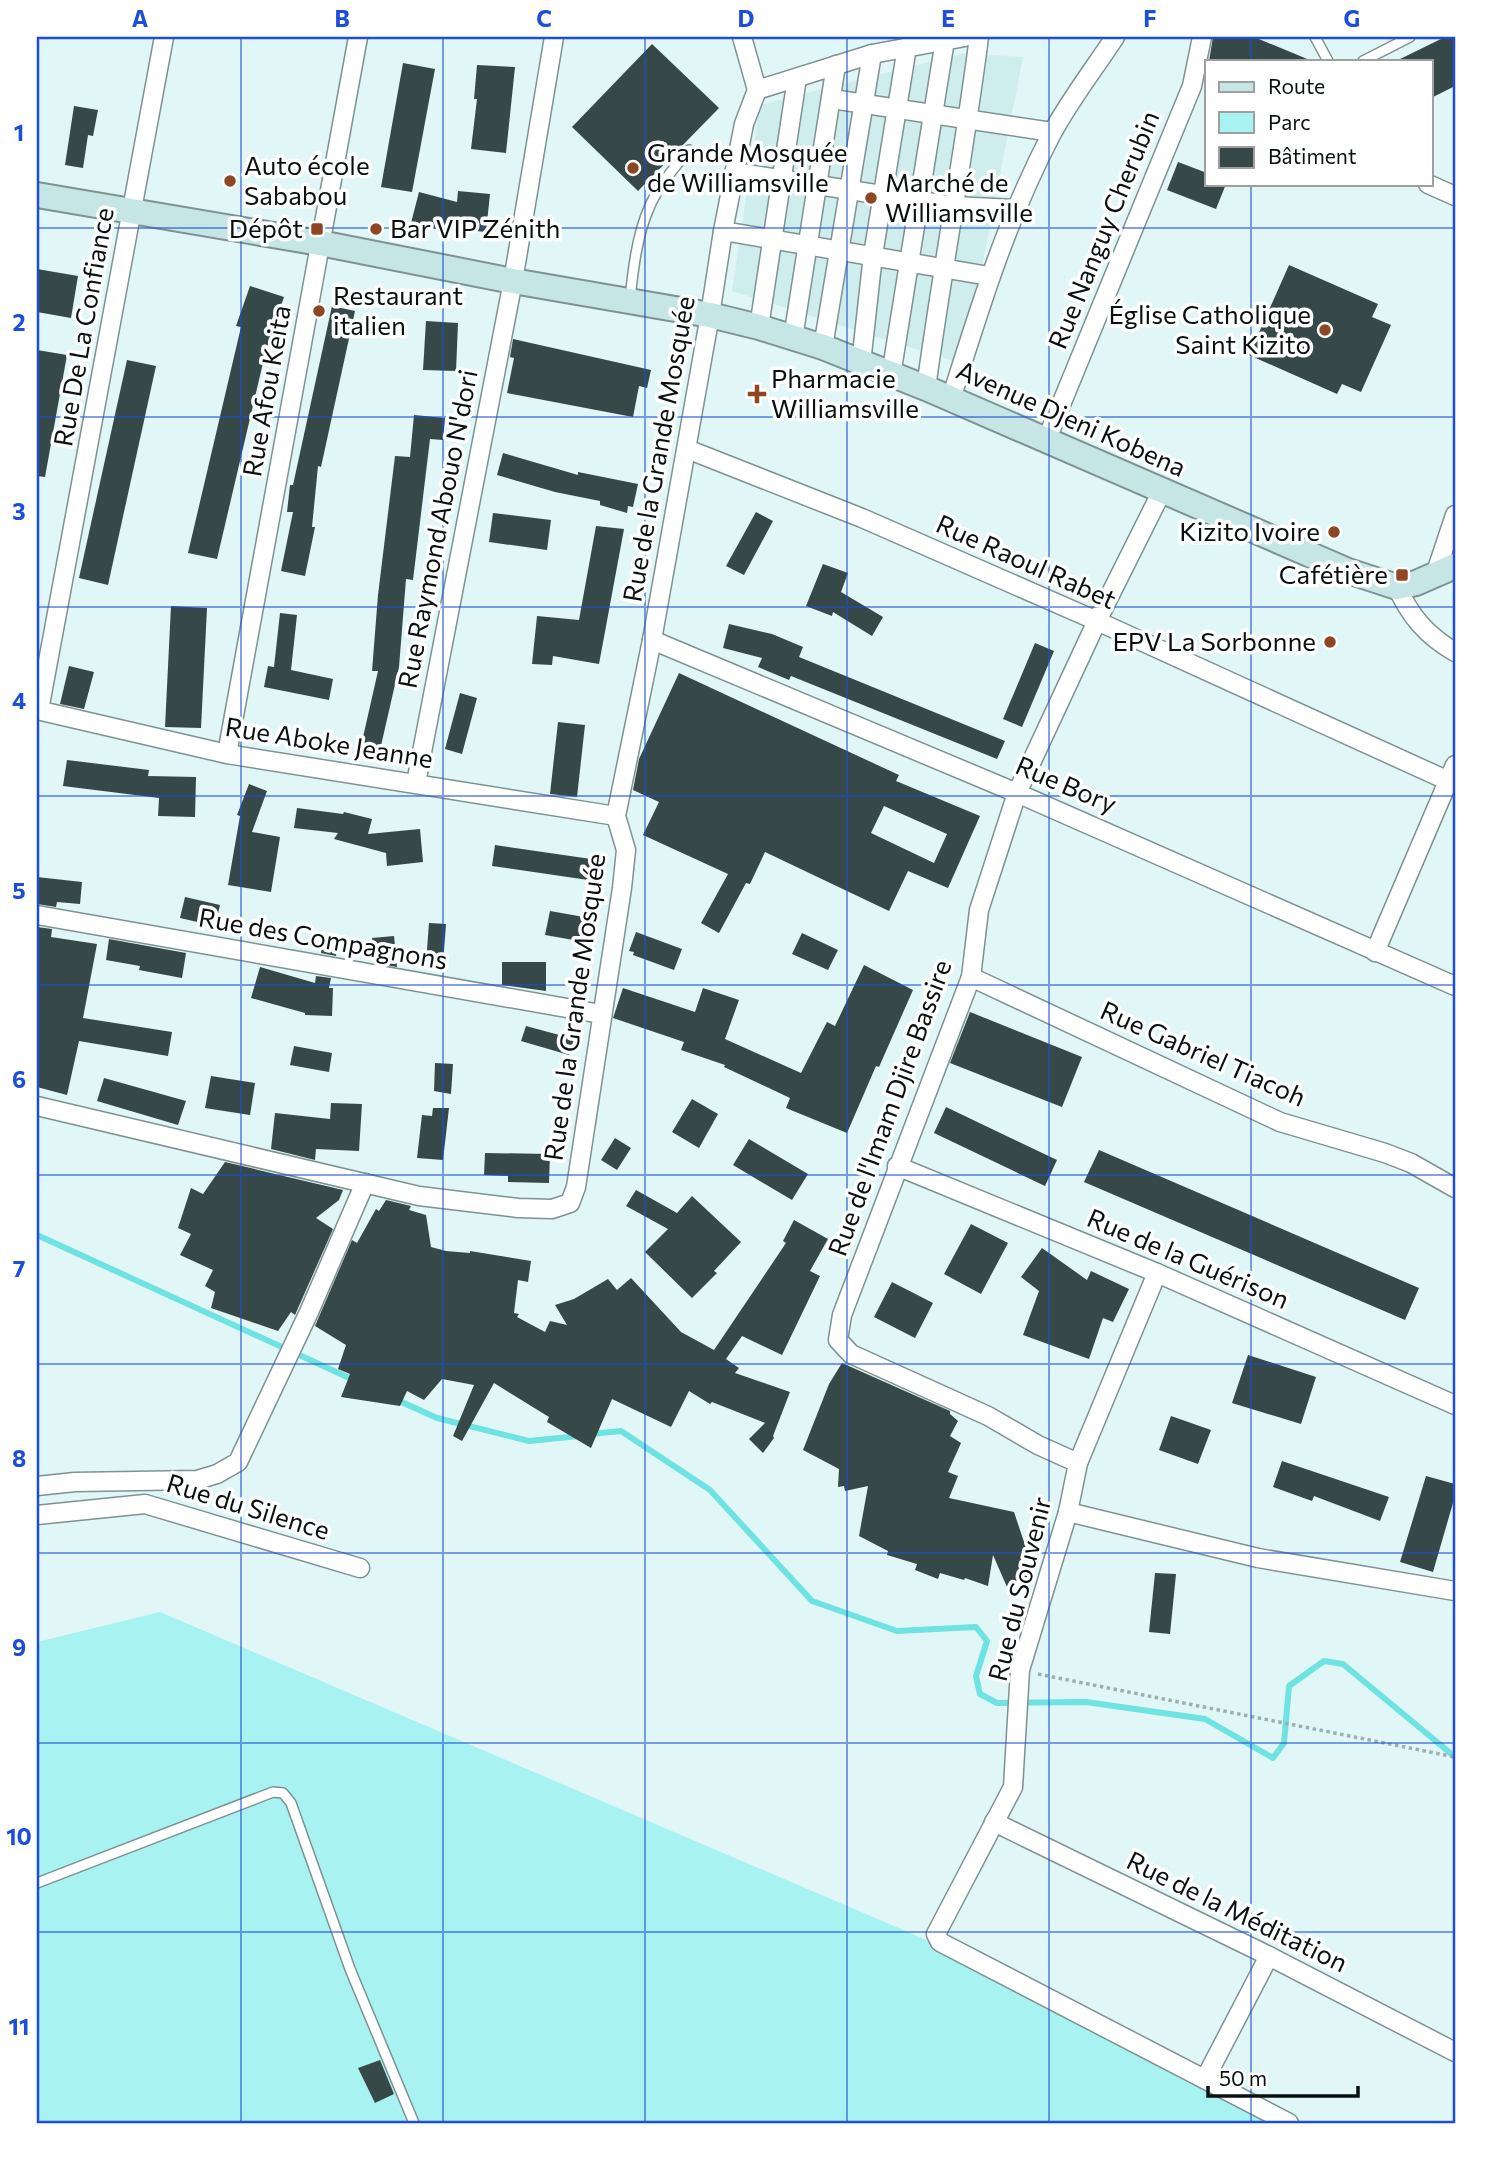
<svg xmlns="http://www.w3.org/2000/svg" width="1492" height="2160" font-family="Commissioner,sans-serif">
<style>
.built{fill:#ceedec}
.green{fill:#a9f2f2}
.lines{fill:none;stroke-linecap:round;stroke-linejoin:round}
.stream{stroke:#6fe2e2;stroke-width:6}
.building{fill:#364847;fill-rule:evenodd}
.lane-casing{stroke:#7e9292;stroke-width:12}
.street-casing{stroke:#7e9292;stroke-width:21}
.secondary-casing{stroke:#7e9292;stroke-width:28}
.path{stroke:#9eafaf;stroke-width:3.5;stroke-dasharray:3.5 3.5;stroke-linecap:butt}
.lane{stroke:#fff;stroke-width:9}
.street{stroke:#fff;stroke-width:18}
.secondary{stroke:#c6e5e5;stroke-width:24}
.grid{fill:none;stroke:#1d4ed8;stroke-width:2;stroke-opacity:0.55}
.poi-dot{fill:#8e4723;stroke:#fff;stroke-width:2.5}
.labels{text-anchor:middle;stroke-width:7;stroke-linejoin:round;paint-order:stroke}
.poi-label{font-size:26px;fill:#091110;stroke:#fff;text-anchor:start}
.street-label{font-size:26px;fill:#091110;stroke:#fff}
.neatline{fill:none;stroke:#1d4ed8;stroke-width:2.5}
.grid-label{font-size:23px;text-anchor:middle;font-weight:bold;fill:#1d4ed8}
</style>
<rect width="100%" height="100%" fill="#e1f6f6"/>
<path class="built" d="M964 53 1023 57 963 364 732 291 760 105Z"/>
<path class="green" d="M160 1612 943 1947 1278 2123H37V1642Z"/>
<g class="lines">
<g class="stream">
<path d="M37 1235 356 1381"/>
<path d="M395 1399 437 1418 529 1441 579 1436"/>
<path d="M590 1434 621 1431 710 1490 812 1601 897 1631 976 1627 987 1641 976 1676 980 1694 997 1703 1086 1702 1205 1719 1273 1758 1284 1743 1289 1686 1324 1661 1343 1664 1455 1757"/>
</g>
</g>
<g class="building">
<path d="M1213 37H1254L1312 61H1209Z"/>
<path d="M1445 37H1455V86L1431 98V61H1396Z"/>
<path d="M652 44 719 108 638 191 572 127Z"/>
<path d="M403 63 435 69 412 192 381 187Z"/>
<path d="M477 65 515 67 506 153 471 149 477 99H474Z"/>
<path d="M74 106 98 110 93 136 88 135 83 168 65 165Z"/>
<path d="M1178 162 1207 173V184H1226L1216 209 1167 190Z"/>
<path d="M458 191 490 194 486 232 437 227 436 229 411 223 419 192 457 202Z"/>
<path d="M1289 265 1378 304 1372 317 1391 325 1361 392 1342 384 1337 394 1249 355Z"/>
<path d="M37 269 78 276 71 318 37 312Z"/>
<path d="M250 286 284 297 266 350 217 559 188 553 241 327 236 326Z"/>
<path d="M332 306 355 311 321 467 318 466 312 527H315L305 576 281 571 293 512H287L290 485H293Z"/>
<path d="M426 321 458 323 456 371 423 370Z"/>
<path d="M513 339 651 370 647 388 639 386 633 417 507 393 514 358 510 357Z"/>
<path d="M37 350 67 355 45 477 37 476Z"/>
<path d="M127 360 156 366 108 585 79 578Z"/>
<path d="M414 415 445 418 443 440 430 439 413 580 406 579 399 667 380 750 361 746 378 671H372L378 595 395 456 410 457Z"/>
<path d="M503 453 578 475V472L638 484 633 507 628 506 627 513 600 505V501L555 492 497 475Z"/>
<path d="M756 512 773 521 744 575 726 566Z"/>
<path d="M493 513 551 520 547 550 489 542Z"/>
<path d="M596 526 624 529 599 664 553 656 552 665 532 664 537 616 579 620Z"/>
<path d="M823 564 848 573 841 592 883 617 872 636 833 612 832 616 806 606Z"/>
<path d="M171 606 207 608 201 728 165 727Z"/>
<path d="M280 613 297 615 291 670 333 679 329 700 264 687 268 666 274 667Z"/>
<path d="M729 624 772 634 803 647 799 657 1005 741 997 759 791 676 789 680 758 667 762 658 723 648Z"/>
<path d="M1035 643 1054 651 1022 727 1003 719Z"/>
<path d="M69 666 94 672 84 709 60 704Z"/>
<path d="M679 673 899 775 896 781 980 816 948 888 908 871 889 911 765 852 750 884 746 883 719 933 701 923 728 874 643 835 659 802 633 790 639 759ZM884 806 947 834 934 863 871 833Z"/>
<path d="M460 693 477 698 462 754 445 749Z"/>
<path d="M558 722 585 725 577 797 550 794Z"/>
<path d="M67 760 149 770 148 776 196 777 195 817 158 816 159 798 63 786Z"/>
<path d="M249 784 267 791 252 832 280 837 271 892 228 885 240 816 237 815Z"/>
<path d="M297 808 343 814 344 812 372 819 368 834 420 829 423 862 387 866 386 853 334 839 338 833 294 828Z"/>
<path d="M495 845 598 860 595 881 492 866Z"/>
<path d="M37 877 82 882 80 904 57 902 56 907 37 904Z"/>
<path d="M185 897 220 905 215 926 180 918Z"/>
<path d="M550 911 584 917 579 941 545 935Z"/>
<path d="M429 923 446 924 443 964 426 963Z"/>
<path d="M37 927 52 929 51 937 97 944 83 1018 172 1032 168 1056 79 1041 67 1095 37 1087Z"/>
<path d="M636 932 682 949 674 970 633 955 634 952 629 951Z"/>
<path d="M802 933 838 950 828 970 792 954Z"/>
<path d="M394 936 397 967 374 963 372 938Z"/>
<path d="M109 939 186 953 182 978 139 970 140 966 106 960Z"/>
<path d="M323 939 338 942 336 956 321 953Z"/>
<path d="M502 962H546V991L502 985Z"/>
<path d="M864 965 913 990 879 1067 876 1066 847 1133 786 1108 790 1098 724 1067 725 1065 681 1050 684 1042 613 1018 623 988 695 1012 703 988 739 1000 725 1039 801 1073 827 1022 835 1026Z"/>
<path d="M260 967 315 983 316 976 331 978 329 988H333L332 1016 305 1015V1013L251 998Z"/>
<path d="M970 1012 1082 1057 1062 1107 950 1063Z"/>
<path d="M526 1026 574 1039 569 1055 521 1041Z"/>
<path d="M294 1046 332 1053 329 1072 290 1065Z"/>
<path d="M435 1063 453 1064 451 1094 434 1091Z"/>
<path d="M211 1076 255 1083 250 1115 205 1108Z"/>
<path d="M104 1078 186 1101 178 1125 97 1101Z"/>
<path d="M692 1099 718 1114 699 1148 672 1132Z"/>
<path d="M331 1103 362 1104 359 1151 316 1149 315 1160 271 1149 275 1113 330 1119Z"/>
<path d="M946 1107 1057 1160 1045 1186 934 1133Z"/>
<path d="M433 1108H449L443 1160 417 1158 422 1115 432 1116Z"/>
<path d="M615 1138 631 1148 617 1170 601 1160Z"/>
<path d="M749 1139 808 1174 792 1200 733 1165Z"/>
<path d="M1099 1150 1419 1288 1405 1320 1084 1182Z"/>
<path d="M485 1153 550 1154 549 1183 508 1182V1176L484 1175Z"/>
<path d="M225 1162 343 1190 339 1200 316 1218 333 1229 295 1315 291 1312 278 1331 211 1308 215 1292 205 1286 213 1270 180 1255 191 1234 178 1228 191 1188 203 1194Z"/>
<path d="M636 1190 677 1213 692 1196 741 1242 714 1271 717 1273 692 1298 645 1252 668 1229 626 1206Z"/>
<path d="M386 1200 411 1206 409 1210 426 1215 431 1247 446 1251 470 1253V1251L531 1261 528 1282 518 1280 514 1313 519 1314 517 1317 545 1332 550 1321 567 1325 555 1305 574 1299 608 1279 617 1290 631 1278 681 1332 714 1350 786 1243 783 1241 794 1220 828 1239 810 1271 820 1276 782 1355 742 1336 726 1359 739 1368 735 1373 790 1392 773 1436 774 1438 763 1453 749 1439 765 1423 712 1402 710 1404 689 1391 671 1427 612 1399 591 1448 547 1422 549 1417 494 1383 462 1441 453 1436 474 1385 442 1379 424 1400 407 1391 400 1406 341 1397 350 1374 338 1369 346 1345 315 1326 352 1240 357 1243 376 1209 379 1211Z"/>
<path d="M971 1224 1008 1243 981 1294 944 1274Z"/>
<path d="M1042 1248 1087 1280 1091 1271 1129 1289 1113 1322 1103 1318 1089 1359 1023 1335 1039 1291 1021 1277Z"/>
<path d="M892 1282 933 1303 915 1338 874 1317Z"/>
<path d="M1248 1355 1316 1377 1301 1424 1232 1403Z"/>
<path d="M842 1363 950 1411V1414L958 1421 950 1436 961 1443 948 1472 958 1476 949 1498 1014 1512 1035 1575 1007 1587 993 1555 988 1586 965 1578 964 1580 940 1573 938 1579 915 1570 917 1564 887 1555 888 1551 859 1536 868 1486 845 1491 844 1486 838 1487 839 1469 803 1450 829 1384Z"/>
<path d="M1171 1416 1211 1430 1198 1464 1159 1450Z"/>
<path d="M1282 1461 1389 1497 1380 1521 1314 1496 1312 1501 1273 1487Z"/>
<path d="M1426 1476 1455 1484V1496L1433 1572 1400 1562Z"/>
<path d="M1155 1573 1176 1574 1170 1634 1149 1632Z"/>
<path d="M380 2060 394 2094 375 2103 358 2068Z"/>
</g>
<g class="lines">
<g class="lane-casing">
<g id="lane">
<path d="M1315 37 1328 61"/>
<path d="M1363 61 1410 37"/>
<path d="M630 299C633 270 637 235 649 208 658 186 674 168 689 150"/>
<path d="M37 1883 273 1792 283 1793 291 1803 350 1969 414 2123"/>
</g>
</g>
<g class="street-casing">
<g id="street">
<path d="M757 90 872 54 965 37"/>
<path d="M832 99 1052 132"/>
<path d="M734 172 953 206 1015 209"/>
<path d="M1428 184 1455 196"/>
<path d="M723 231 989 276"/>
<path d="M759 327 797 78"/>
<path d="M793 338 836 65"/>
<path d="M823 347 872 54"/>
<path d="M861 363 873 255 907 47"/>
<path d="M891 375 945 40"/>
<path d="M926 388C942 271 964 154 979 37"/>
<path d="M951 399C980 307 1006 221 1051 135 1069 101 1094 69 1115 37"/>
<path d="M1046 441 1192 86 1202 37"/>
<path d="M687 449 862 518 1097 621 1455 784"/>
<path d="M1435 575 1455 515"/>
<path d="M1397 587C1410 616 1427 636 1455 652"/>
<path d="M652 640 1017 793 1455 986"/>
<path d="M37 710 227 754 616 816"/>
<path d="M39 710 164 37"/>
<path d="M227 754 358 37"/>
<path d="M416 783 513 281 554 37"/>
<path d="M37 915 601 1014"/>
<path d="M1375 952 1455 765"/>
<path d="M971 977 1280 1122 1385 1153 1411 1163 1455 1188"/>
<path d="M37 1106 419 1196 518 1208 552 1209 570 1203 576 1187 622 888 626 850 616 816 652 640 710 315 723 231 744 124 757 90 742 37"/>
<path d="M897 1166 1157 1273 1455 1405"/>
<path d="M1157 1273 1078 1463 1068 1512 1020 1670 1013 1787 936 1934 940 1942 1289 2123"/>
<path d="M1078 1463 1038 1445 988 1416 851 1354 838 1340 842 1315 971 977 979 910 1017 793 1097 621 1162 491"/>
<path d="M37 1486 75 1482 197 1480 217 1474 238 1462 309 1312 365 1183"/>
<path d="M1068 1512 1258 1558 1455 1591"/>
<path d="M37 1515 145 1504 360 1568"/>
<path d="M994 1822 1265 1954 1455 2052"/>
<path d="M1205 2079 1269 1956"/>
</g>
</g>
<g class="secondary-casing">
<path id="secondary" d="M37 195 320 243 513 281 710 315 759 327 823 347 926 388 1348 571 1397 587 1416 583 1455 566"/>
</g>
<path class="path" d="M1038 1674 1455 1757"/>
<use href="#lane" class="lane"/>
<use href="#street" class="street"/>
<use href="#secondary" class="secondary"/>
</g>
<path class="grid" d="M241 37V2123M443 37V2123M645 37V2123M847 37V2123M1049 37V2123M1251 37V61M1251 184V2123M37 228H1455M37 417H1455M37 607H1455M37 796H1455M37 985H1455M37 1175H1455M37 1364H1455M37 1553H1455M37 1743H1455M37 1932H1455"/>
<g class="poi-dot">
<circle cx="633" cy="168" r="7"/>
<circle cx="230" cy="181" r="7"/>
<circle cx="871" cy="198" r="7"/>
<rect x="310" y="222" width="14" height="14" rx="3.5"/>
<circle cx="376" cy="229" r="7"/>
<circle cx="319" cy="311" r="7"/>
<circle cx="1325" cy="330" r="7"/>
<path d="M753.5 383.5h7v7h7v7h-7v7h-7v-7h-7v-7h7z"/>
<circle cx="1334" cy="532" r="7"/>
<rect x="1395" y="568" width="14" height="14" rx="3.5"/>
<circle cx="1330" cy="642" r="7"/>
</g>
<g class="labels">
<g class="poi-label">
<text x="647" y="162">Grande Mosquée<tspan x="647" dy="30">de Williamsville</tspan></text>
<text x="244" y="175">Auto école<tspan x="244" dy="30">Sababou</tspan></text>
<text x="885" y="192">Marché de<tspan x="885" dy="30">Williamsville</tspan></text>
<text x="303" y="238" text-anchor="end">Dépôt</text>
<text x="390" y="238">Bar VIP Zénith</text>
<text x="333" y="305">Restaurant<tspan x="333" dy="30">italien</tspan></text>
<text x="1311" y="324" text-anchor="end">Église Catholique<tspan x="1311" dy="30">Saint Kizito</tspan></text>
<text x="771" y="388">Pharmacie<tspan x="771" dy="30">Williamsville</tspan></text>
<text x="1320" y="541" text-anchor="end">Kizito Ivoire</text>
<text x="1388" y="584" text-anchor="end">Cafétière</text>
<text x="1316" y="651" text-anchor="end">EPV La Sorbonne</text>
</g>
<g class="street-label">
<text transform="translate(1104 230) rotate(-68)" y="9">Rue Nanguy Cherubin</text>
<text transform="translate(84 327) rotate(-80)" y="9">Rue De La Confiance</text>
<text transform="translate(267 391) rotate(-80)" y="9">Rue Afou Keita</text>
<text transform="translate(1071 419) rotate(24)" y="9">Avenue Djeni Kobena</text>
<text transform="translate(659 449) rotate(-80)" y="9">Rue de la Grande Mosquée</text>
<text transform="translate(438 529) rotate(-79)" y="9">Rue Raymond Abouo N'dori</text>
<text transform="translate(1026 562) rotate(24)" y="9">Rue Raoul Rabet</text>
<text transform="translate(329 743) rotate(9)" y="9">Rue Aboke Jeanne</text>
<text transform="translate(1066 785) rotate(23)" y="9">Rue Bory</text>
<text transform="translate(323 939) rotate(10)" y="9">Rue des Compagnons</text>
<text transform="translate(575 1007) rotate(-82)" y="9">Rue de la Grande Mosquée</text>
<text transform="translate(1203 1054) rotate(24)" y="9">Rue Gabriel Tiacoh</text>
<text transform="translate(890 1108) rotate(-70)" y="9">Rue de l'Imam Djire Bassire</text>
<text transform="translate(1188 1259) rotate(23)" y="9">Rue de la Guérison</text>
<text transform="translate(248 1507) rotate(17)" y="9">Rue du Silence</text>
<text transform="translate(1020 1589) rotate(-76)" y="9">Rue du Souvenir</text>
<text transform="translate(1237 1912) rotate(26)" y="9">Rue de la Méditation</text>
</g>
</g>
<rect width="1492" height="2160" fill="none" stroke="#ffffff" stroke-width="77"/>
<rect x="1205" y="60" width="228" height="126" fill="#ffffff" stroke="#9da09f" stroke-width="2"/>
<rect x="1219" y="82" width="35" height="10" fill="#c6e5e5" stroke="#9da09f" stroke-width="2"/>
<text x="1268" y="94" font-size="21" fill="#091110">Route</text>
<rect x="1219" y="112" width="35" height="21" fill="#a9f2f2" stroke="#9da09f" stroke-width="2"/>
<text x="1268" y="130" font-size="21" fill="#091110">Parc</text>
<rect x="1219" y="147" width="35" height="21" fill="#364847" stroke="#9da09f" stroke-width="2"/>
<text x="1268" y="164" font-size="21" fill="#091110">Bâtiment</text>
<path d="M1208 2086v10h150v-10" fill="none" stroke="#091110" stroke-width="3.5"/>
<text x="1219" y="2086" font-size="21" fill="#091110" stroke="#ffffff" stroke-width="5" paint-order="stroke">50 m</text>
<rect x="38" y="38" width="1416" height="2084" class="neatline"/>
<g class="grid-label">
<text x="140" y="27">A</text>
<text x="342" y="27">B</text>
<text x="544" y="27">C</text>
<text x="746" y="27">D</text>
<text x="948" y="27">E</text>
<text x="1150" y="27">F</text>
<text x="1352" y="27">G</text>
<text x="19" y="141">1</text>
<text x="19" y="331">2</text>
<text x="19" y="520">3</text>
<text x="19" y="709">4</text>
<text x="19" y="899">5</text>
<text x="19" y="1088">6</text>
<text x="19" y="1277">7</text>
<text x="19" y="1467">8</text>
<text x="19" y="1656">9</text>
<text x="19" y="1845">10</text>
<text x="19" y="2035">11</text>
</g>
</svg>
